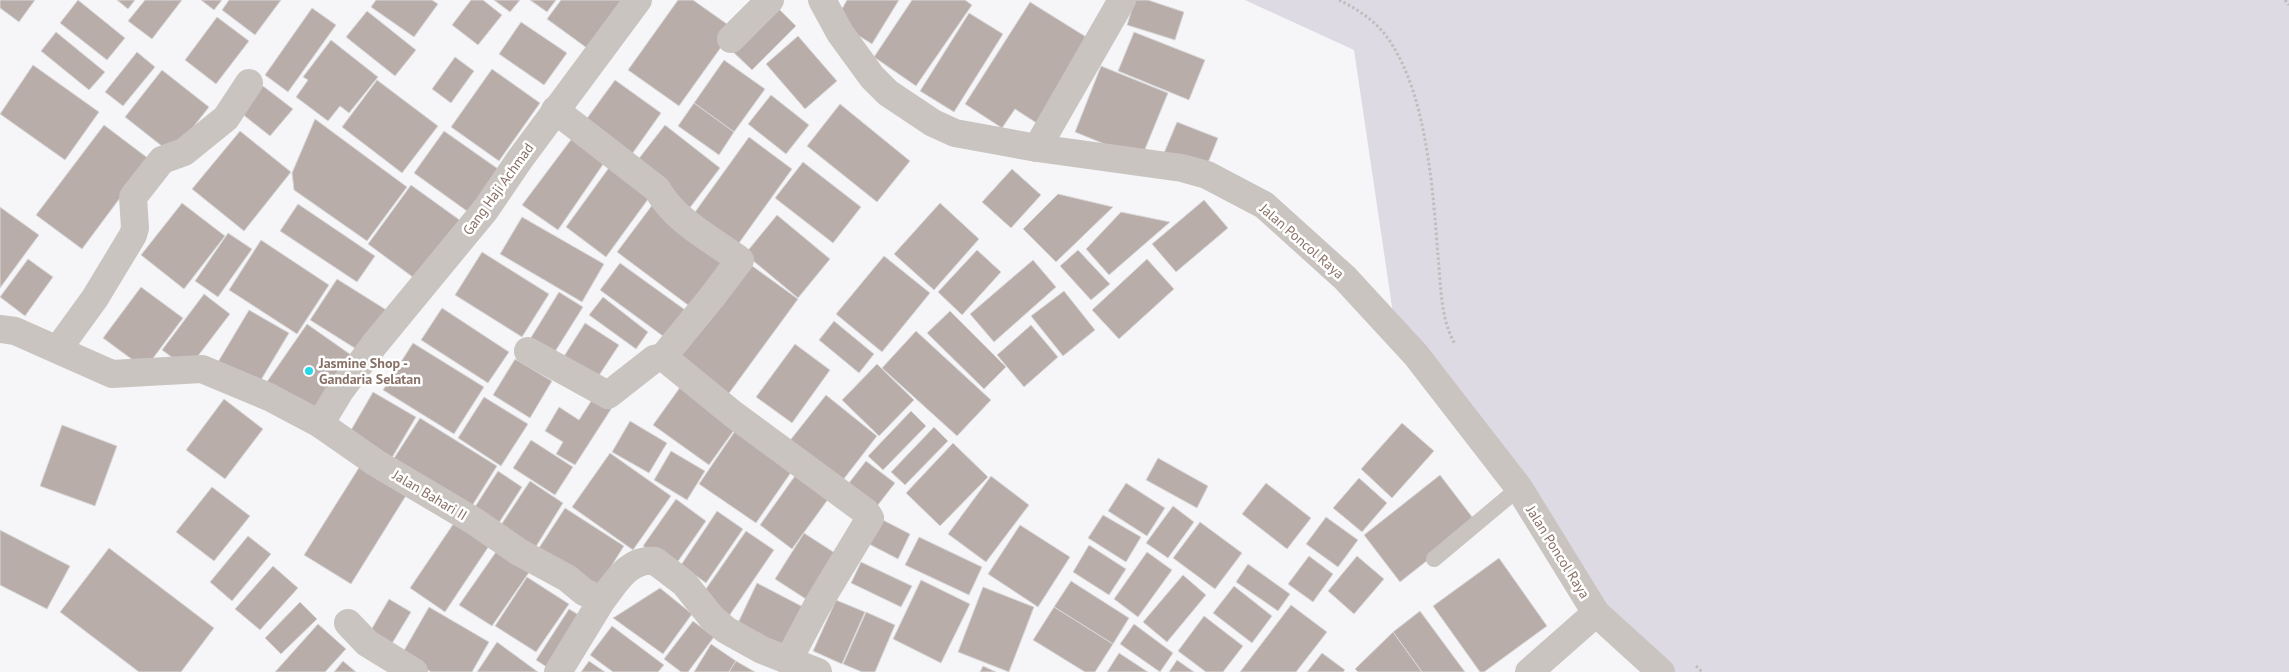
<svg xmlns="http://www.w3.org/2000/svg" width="2289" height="672" font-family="'PT Sans',sans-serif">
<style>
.green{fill:#dddae3}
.building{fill:#b9adaa;stroke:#d8d8da}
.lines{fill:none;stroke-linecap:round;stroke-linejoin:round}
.path{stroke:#c1bdbb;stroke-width:3;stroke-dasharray:2.5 2.5;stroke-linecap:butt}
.service{stroke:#cac4c1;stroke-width:16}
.minor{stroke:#cac4c1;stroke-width:28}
.poi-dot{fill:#24d8ea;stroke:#fff;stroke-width:2}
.labels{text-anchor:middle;stroke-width:5;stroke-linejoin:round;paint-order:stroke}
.street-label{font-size:14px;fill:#887066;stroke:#fff}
.poi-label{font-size:14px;font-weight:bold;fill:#887066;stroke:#fff;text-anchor:start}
</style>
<rect width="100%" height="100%" fill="#f6f6f8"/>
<path class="green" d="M1245 0H2289V672H1669L1627 634 1395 327 1354 50Z"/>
<g class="building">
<path d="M0 0H35L19 22 0 8Z"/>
<path d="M78 0 125 38 107 60 60 23Z"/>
<path d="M117 0H135L128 9Z"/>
<path d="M145 0H182L152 39 128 21Z"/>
<path d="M201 0H222L214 10Z"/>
<path d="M229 0H281L255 35 222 10Z"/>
<path d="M376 0H432L438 4 414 37 371 7Z"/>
<path d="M471 0H483L502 15 478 45 452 25Z"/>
<path d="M494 0H520L510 12Z"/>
<path d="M530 0H556L547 12Z"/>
<path d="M561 0H628L591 51 547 19Z"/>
<path d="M678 0H693L734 29 679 106 628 70Z"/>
<path d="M847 0H899L872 44 835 21Z"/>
<path d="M912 0H965L972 5 916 86 874 57Z"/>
<path d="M1135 0H1148L1184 12 1175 40 1127 25Z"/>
<path d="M1030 2 1091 40 1038 124 1015 109 1002 128 965 104Z"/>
<path d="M773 3 796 26 752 70 729 48Z"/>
<path d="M312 8 336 25 288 92 265 75Z"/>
<path d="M367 11 416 50 395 76 346 37Z"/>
<path d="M969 13 1003 34 954 112 920 91Z"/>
<path d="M217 17 249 41 216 84 185 60Z"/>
<path d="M521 22 567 53 544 85 499 54Z"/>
<path d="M56 32 105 72 89 90 41 51Z"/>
<path d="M1134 32 1205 60 1189 100 1118 71Z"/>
<path d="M798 36 837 81 805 109 766 64Z"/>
<path d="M331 40 378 77 349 113 340 106 328 121 296 97 308 80 303 77Z"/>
<path d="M137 52 155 67 123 106 105 92Z"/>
<path d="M455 57 474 71 451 103 432 89Z"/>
<path d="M724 60 765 89 734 132 694 103Z"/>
<path d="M33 65 99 112 65 160 0 114Z"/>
<path d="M1101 66 1168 93 1141 159 1075 132Z"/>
<path d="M492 69 540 103 499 161 451 127Z"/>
<path d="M162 70 209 107 172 154 125 117Z"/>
<path d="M377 80 438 126 402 173 342 127Z"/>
<path d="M615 80 661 113 632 154 585 121Z"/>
<path d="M263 86 293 109 270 136 241 113Z"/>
<path d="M771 95 809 125 786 154 748 124Z"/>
<path d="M694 103 734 132 719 155 678 126Z"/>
<path d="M840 104 910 161 877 202 807 146Z"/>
<path d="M315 119 407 187 367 241 294 190 292 173Z"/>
<path d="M1177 122 1218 138 1205 170 1164 153Z"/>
<path d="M104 125 149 159 82 249 36 215Z"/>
<path d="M665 125 720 168 689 209 633 166Z"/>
<path d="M240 131 291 172 244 231 192 189Z"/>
<path d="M444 131 501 171 471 214 414 173Z"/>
<path d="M573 137 604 163 558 230 522 205Z"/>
<path d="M749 137 792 169 734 250 690 219Z"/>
<path d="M613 162 654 191 606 257 566 227Z"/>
<path d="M803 162 861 207 833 243 775 198Z"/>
<path d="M1012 169 1041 195 1011 228 982 202Z"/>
<path d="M411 185 461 221 418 281 368 244Z"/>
<path d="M1058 194 1113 207 1056 262 1023 229Z"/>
<path d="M1204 200 1228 228 1176 272 1152 244Z"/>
<path d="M182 203 225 236 184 289 141 255Z"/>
<path d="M940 203 979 239 934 290 894 254Z"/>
<path d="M298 204 375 256 357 282 280 231Z"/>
<path d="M653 204 732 262 696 311 617 252Z"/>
<path d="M0 207 39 235 0 288Z"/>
<path d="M1121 212 1170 222 1109 275 1086 249Z"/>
<path d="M777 215 830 259 798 298 745 254Z"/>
<path d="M522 217 604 264 582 302 500 254Z"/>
<path d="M228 233 252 249 218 297 195 281Z"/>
<path d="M261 240 329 285 297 334 229 290Z"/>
<path d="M977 250 1001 272 962 315 938 292Z"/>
<path d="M1078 250 1110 284 1091 300 1060 266Z"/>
<path d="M482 252 549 294 522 337 455 295Z"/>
<path d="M884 256 930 293 882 352 836 314Z"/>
<path d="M28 259 53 277 25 316 0 297Z"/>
<path d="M1147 259 1174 289 1119 339 1092 310Z"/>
<path d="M744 260 798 299 727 396 673 357Z"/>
<path d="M1033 260 1056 287 994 342 970 314Z"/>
<path d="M620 263 688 312 667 339 600 290Z"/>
<path d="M337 279 388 311 361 352 310 320Z"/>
<path d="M141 287 183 318 145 369 103 338Z"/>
<path d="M1064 291 1095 330 1063 356 1031 316Z"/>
<path d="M559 292 583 307 551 358 527 344Z"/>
<path d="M204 294 230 314 188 369 162 350Z"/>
<path d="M603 297 648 332 636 349 589 315Z"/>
<path d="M442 308 509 352 488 383 421 340Z"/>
<path d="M249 310 289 333 255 390 215 367Z"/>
<path d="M950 311 1006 367 984 389 927 333Z"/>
<path d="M834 321 874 354 859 373 819 340Z"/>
<path d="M585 323 619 345 594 383 561 361Z"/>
<path d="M307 324 354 357 312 419 264 386Z"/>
<path d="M1031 325 1058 357 1024 387 997 355Z"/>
<path d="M916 331 991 400 957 436 882 368Z"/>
<path d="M413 343 484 387 454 434 383 390Z"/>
<path d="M795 344 830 370 792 423 756 397Z"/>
<path d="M515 359 552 381 530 418 493 395Z"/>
<path d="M877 364 914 400 879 436 842 400Z"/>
<path d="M681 386 737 426 709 465 653 425Z"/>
<path d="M373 392 416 417 390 461 347 437Z"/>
<path d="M597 392 615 403 575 465 556 454 563 442 545 431 559 407 579 420Z"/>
<path d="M826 395 877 436 836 489 784 448Z"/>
<path d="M484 397 528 424 501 466 458 438Z"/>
<path d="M224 399 263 429 225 479 186 450Z"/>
<path d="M911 411 926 426 883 470 868 456Z"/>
<path d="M420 418 497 466 467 514 389 466Z"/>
<path d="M630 421 667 443 649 473 612 452Z"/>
<path d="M1402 423 1434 451 1392 498 1361 469Z"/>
<path d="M62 425 117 446 95 506 40 486Z"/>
<path d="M934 427 948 441 905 485 891 472Z"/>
<path d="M735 431 792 471 756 523 699 484Z"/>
<path d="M531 440 573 467 555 495 513 468Z"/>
<path d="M953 443 988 477 940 526 906 493Z"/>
<path d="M671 451 705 471 687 500 654 480Z"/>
<path d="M610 453 671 496 633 550 572 507Z"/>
<path d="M1158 458 1208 486 1197 508 1146 480Z"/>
<path d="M866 461 895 483 874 510 845 488Z"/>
<path d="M360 466 407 494 351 584 304 555Z"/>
<path d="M498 471 522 487 495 529 471 513Z"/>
<path d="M797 473 829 498 792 549 760 525Z"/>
<path d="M1440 475 1476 522 1400 582 1364 535Z"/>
<path d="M991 476 1029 505 986 562 948 534Z"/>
<path d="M1359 478 1387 503 1362 532 1333 508Z"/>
<path d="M530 481 563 503 532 553 497 531Z"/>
<path d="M1126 483 1165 508 1147 536 1108 511Z"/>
<path d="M1266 483 1311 518 1287 549 1242 514Z"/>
<path d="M212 487 250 516 214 561 176 532Z"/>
<path d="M676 499 706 521 674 567 643 546Z"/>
<path d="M1173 506 1194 522 1168 558 1146 543Z"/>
<path d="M565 508 624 546 595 592 535 554Z"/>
<path d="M717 511 743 529 706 583 681 565Z"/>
<path d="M1103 515 1141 537 1126 562 1088 538Z"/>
<path d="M1326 517 1358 540 1338 567 1306 544Z"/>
<path d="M881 519 910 534 898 559 869 544Z"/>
<path d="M456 520 491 543 445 612 410 588Z"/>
<path d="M1200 522 1242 553 1215 589 1173 558Z"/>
<path d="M1020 525 1070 557 1038 607 988 574Z"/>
<path d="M0 530 70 566 47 609 0 585Z"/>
<path d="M746 531 774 550 729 616 701 596Z"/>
<path d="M804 533 841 557 812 603 775 579Z"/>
<path d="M248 536 271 554 232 601 210 582Z"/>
<path d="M919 537 982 567 969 595 905 565Z"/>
<path d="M1089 545 1126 569 1109 595 1073 572Z"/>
<path d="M109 548 214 628 181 672H139L60 612Z"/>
<path d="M498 549 530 571 492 626 459 605Z"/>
<path d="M1147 552 1172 570 1138 617 1114 599Z"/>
<path d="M1309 556 1333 574 1313 602 1288 584Z"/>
<path d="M1357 556 1384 579 1354 614 1328 591Z"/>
<path d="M1499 558 1547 626 1484 672H1480L1433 606Z"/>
<path d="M861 562 912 586 901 607 851 583Z"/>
<path d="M1248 564 1290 594 1278 611 1236 582Z"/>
<path d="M273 566 298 588 260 630 235 609Z"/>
<path d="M1183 575 1206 595 1167 642 1143 622Z"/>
<path d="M527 577 569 604 536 652 495 626Z"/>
<path d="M921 580 970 604 941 663 893 639Z"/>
<path d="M1071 581 1129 618 1113 644 1054 607Z"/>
<path d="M757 583 807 609 786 651 736 627Z"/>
<path d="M1234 586 1272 616 1252 643 1213 613Z"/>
<path d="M983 587 1034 607 1009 672 958 652Z"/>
<path d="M660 588 692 614 663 654 613 618Z"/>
<path d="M389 599 411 612 388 650 367 637Z"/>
<path d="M836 600 865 612 842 664 813 651Z"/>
<path d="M300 602 317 619 281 654 265 638Z"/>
<path d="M1291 605 1327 632 1296 672H1240Z"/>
<path d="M429 607 489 642 472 672H431L402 654Z"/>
<path d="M1054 607 1113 644 1095 672H1085L1033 640Z"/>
<path d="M569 609 587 620 553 671 536 660Z"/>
<path d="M1420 611 1465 672H1422L1393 632Z"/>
<path d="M866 612 895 625 875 672H862L843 664Z"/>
<path d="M1204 616 1243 646 1223 672H1206L1178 651Z"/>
<path d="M693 621 714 637 688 672H681L664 659Z"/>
<path d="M318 624 346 649 325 672H275Z"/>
<path d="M1134 624 1173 653 1160 672 1120 644Z"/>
<path d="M612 626 664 665 658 672H613L590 655Z"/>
<path d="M1393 632 1422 672H1358L1355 669Z"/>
<path d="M497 642 538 672H477Z"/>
<path d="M711 644 736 661 729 672H694Z"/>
<path d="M1119 653 1148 672H1107Z"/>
<path d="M1322 653 1345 670 1343 672H1307Z"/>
<path d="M1177 660 1194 672H1169Z"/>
<path d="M343 661 356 672H334Z"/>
<path d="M589 661 605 672H581Z"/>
<path d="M736 661 755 672H729Z"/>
<path d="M983 666 996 672H980Z"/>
</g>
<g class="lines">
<g class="path">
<path d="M1339 0C1359 10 1379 23 1391 43 1427 98 1433 191 1438 256 1441 285 1440 318 1455 344"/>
<path d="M2285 0 2289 5"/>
<path d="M1696 666 1702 672"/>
</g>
<path class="service" d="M1434 559 1519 488"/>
<g class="minor">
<path d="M822 0 840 33 872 77 888 93 933 123 955 133 1037 148 1182 168 1207 175 1264 205 1345 278 1416 355 1519 488 1596 613 1661 672"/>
<path d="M731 39 770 0"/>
<path d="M555 110 657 189C675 221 711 239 740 260L712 297 663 357"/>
<path d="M1037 148 1122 0"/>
<path d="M0 329 15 331 112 374 202 369 269 397 320 424 376 463 474 521 519 552 567 578 584 592 602 600C616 582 629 558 655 561L684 583 712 618 726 630 762 650 818 672"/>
<path d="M58 349 95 298 133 235 135 228 133 197 162 160 184 152 226 118 249 83"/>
<path d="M528 351 608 395 654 359 663 357 733 414 866 512 870 518 817 606 788 661"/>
<path d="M320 424 340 391 374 345 486 209 520 159 638 0"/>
<path d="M348 623 367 643 414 672"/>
<path d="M558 672 602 600"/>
<path d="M1529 672 1596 613"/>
</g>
</g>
<circle class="poi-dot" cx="309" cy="371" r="5"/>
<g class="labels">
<g class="street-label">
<text transform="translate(498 189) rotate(-54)" y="5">Gang Haji Achmad</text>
<text transform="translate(1302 241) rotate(41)" y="5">Jalan Poncol Raya</text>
<text transform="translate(430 495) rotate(31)" y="5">Jalan Bahari II</text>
<text transform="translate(1558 552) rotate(58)" y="5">Jalan Poncol Raya</text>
</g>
<g class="poi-label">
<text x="319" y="368">Jasmine Shop -<tspan x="319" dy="16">Gandaria Selatan</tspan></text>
</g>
</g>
</svg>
